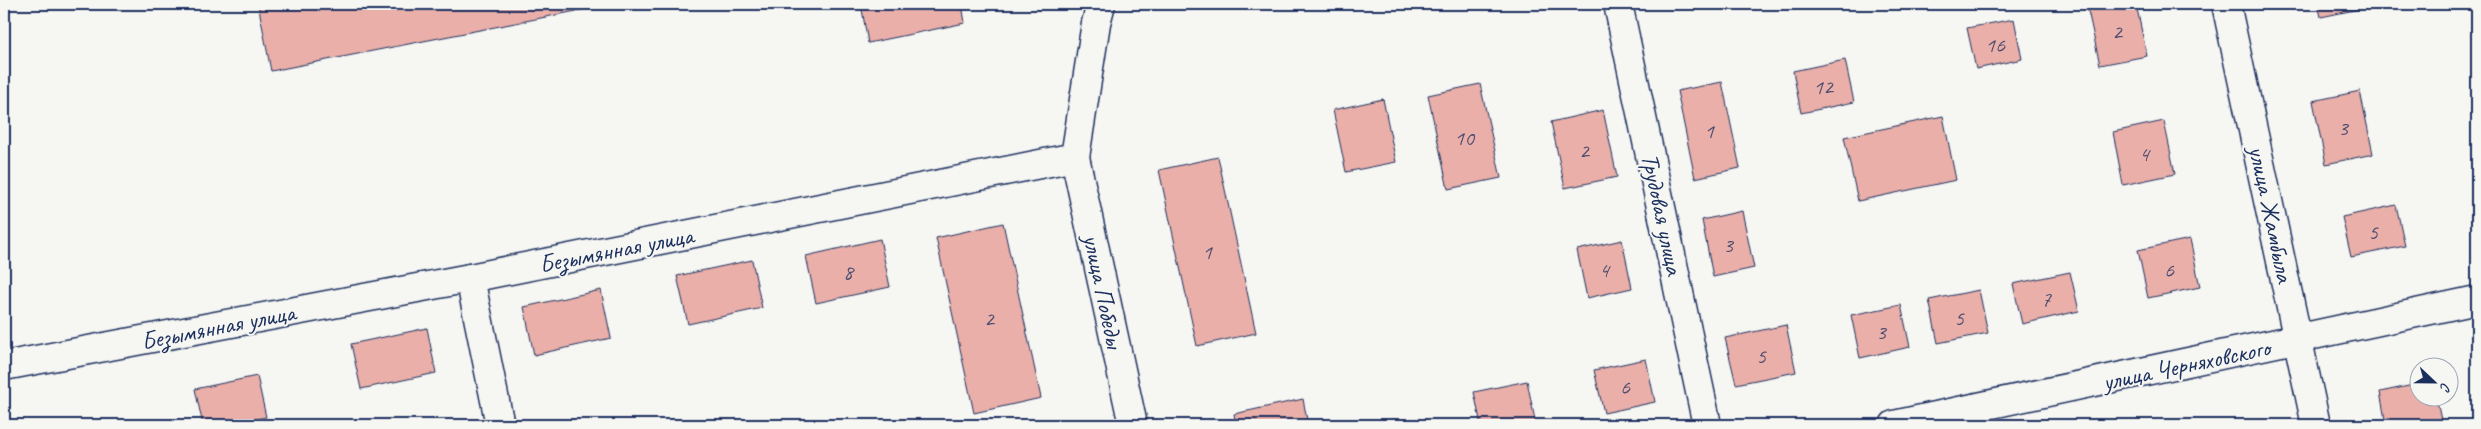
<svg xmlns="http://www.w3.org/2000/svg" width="2481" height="429" font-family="Caveat,sans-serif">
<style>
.building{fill:#eaafa9;stroke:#1b2f5e}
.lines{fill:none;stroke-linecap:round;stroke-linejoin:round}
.minor-casing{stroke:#1b2f5e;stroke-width:31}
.minor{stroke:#f6f6f2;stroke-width:28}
.labels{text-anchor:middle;stroke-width:4;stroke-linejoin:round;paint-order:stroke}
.number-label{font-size:22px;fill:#4f4f71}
.street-label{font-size:25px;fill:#1b2f5e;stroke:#f6f6f2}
</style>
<rect width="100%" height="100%" fill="#f6f6f2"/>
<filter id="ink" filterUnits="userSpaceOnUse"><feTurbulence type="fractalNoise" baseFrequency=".02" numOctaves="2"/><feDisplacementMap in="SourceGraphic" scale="10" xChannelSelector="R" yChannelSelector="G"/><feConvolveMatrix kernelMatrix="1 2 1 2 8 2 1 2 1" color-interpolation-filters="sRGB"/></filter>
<g filter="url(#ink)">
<g class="building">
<path d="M258 4H612L271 71Z"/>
<path d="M861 4H962L965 23 868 43Z"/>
<path d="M2098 4H2136L2147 56 2100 65 2087 6Z"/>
<path d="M2318 4H2368L2369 7 2321 17Z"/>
<path d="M2014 19 2022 59 1976 69 1967 28Z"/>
<path d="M1845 60 1854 102 1801 113 1793 71Z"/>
<path d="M1722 82 1740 168 1695 178 1677 91Z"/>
<path d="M1480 84 1501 178 1448 189 1428 95Z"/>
<path d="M2360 91 2373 154 2326 164 2313 101Z"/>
<path d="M1383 99 1396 162 1346 172 1333 110Z"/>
<path d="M1603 110 1617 177 1565 188 1551 122Z"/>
<path d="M1943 116 1956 180 1858 201 1844 137Z"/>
<path d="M2164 121 2175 174 2123 185 2113 132Z"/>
<path d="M1218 157 1256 333 1197 346 1159 170Z"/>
<path d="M2473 173H2477V194Z"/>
<path d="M2396 205 2405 246 2351 257 2342 217Z"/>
<path d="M1742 211 1754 268 1713 277 1702 220Z"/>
<path d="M1003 223 1041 398 974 413 936 238Z"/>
<path d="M880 239 890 287 816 303 806 256Z"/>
<path d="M2190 239 2200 287 2148 298 2138 250Z"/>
<path d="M1622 240 1632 288 1587 298 1577 250Z"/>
<path d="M752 260 762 308 688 324 677 276Z"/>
<path d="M2070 272 2079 311 2022 324 2013 284Z"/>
<path d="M601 290 611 338 534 355 524 307Z"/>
<path d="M1979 290 1988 333 1938 343 1929 300Z"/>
<path d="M1901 305 1910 347 1860 358 1851 315Z"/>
<path d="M1786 325 1796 372 1736 384 1725 338Z"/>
<path d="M427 328 436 373 361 389 351 344Z"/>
<path d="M1646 359 1655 402 1604 413 1594 370Z"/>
<path d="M257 376 266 417 226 425H203L195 389Z"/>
<path d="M1527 381 1536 425H1481L1474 392Z"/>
<path d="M2418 384V396H2436L2442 425H2386L2380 392Z"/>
<path d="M1303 399 1308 425H1236L1234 414Z"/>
</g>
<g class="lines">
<g class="minor-casing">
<g id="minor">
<path d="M1618 4 1707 425"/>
<path d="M2226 4 2316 425"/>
<path d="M1075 157 1133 425"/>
<path d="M470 278 500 425"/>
<path d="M4 366 470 278 1075 157 1096 23 1101 4"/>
<path d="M1894 425 2477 300"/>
</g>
</g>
<use href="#minor" class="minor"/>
</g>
</g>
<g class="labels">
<g class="number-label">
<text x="2117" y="39">2</text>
<text x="1995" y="52">16</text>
<text x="1823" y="94">12</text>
<text x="2343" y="135">3</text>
<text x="1709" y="138">1</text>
<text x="1464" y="145">10</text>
<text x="1584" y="158">2</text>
<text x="2144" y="161">4</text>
<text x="2373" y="239">5</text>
<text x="1728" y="252">3</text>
<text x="1207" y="259">1</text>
<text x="1604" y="277">4</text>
<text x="2169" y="277">6</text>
<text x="848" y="279">8</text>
<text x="2046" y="306">7</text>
<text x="1959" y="325">5</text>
<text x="989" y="326">2</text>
<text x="1881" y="339">3</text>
<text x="1761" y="363">5</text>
<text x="1625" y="394">6</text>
</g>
<g class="street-label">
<text transform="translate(1663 214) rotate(78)" y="9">Трудовая улица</text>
<text transform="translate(2272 214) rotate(78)" y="9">улица Жамбыла</text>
<text transform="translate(616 249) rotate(-11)" y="9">Безымянная улица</text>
<text transform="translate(1104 291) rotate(78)" y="9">улица Победы</text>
<text transform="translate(218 326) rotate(-11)" y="9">Безымянная улица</text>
<text transform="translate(2186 364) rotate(-12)" y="9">улица Черняховского</text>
</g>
</g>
<rect width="2481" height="429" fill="none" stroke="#f6f6f2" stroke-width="20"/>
<rect x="10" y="10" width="2461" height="409" fill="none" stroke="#1b2f5e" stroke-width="2" filter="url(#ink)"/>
<g transform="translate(2434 382) rotate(112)"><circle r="24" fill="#f6f6f2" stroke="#9ea6b7"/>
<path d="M0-4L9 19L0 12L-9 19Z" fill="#1b2f5e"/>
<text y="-8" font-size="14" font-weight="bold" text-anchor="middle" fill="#1b2f5e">С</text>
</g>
</svg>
